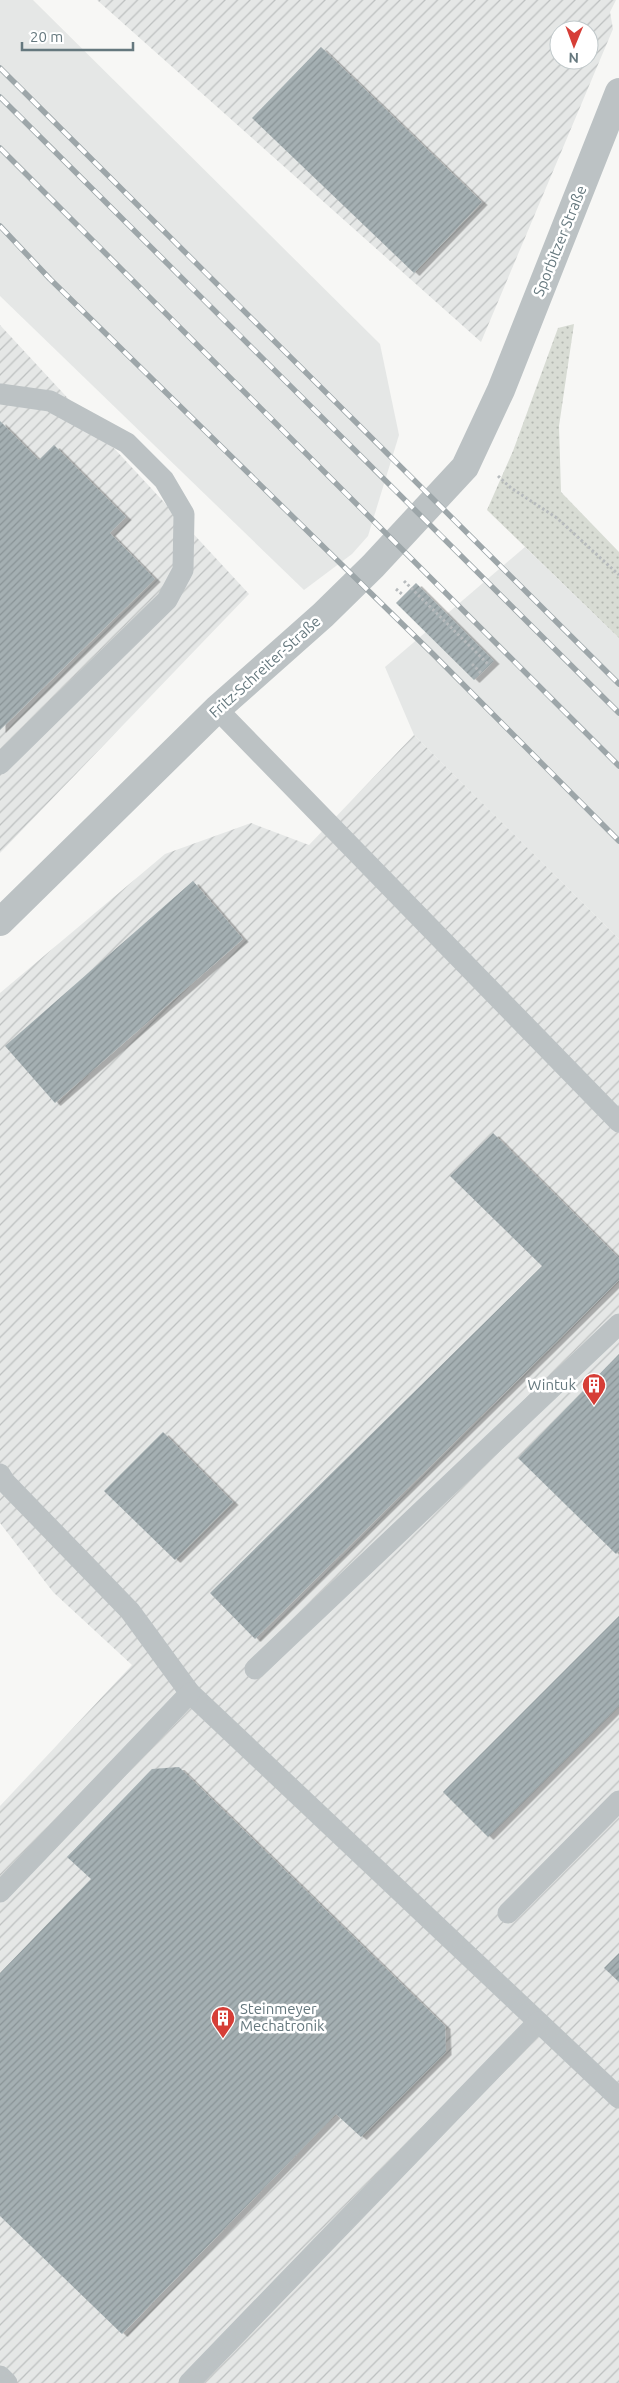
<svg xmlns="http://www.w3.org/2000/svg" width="619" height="2383" font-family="Ubuntu,sans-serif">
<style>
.built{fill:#e5e7e6}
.industrial{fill:url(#industrial-furrows);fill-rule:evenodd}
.grass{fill:url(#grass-dots)}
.building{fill:url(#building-hatch);filter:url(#shadow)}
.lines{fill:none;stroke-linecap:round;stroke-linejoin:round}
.path{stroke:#b7bbbd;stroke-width:3;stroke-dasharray:2.5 2.5;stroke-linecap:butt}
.lane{stroke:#bcc2c4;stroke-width:21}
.street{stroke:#bcc2c4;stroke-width:28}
.rail-casing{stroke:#9da6a9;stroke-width:5.5}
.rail{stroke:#fff;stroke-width:4;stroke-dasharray:11;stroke-linecap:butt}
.labels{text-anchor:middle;stroke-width:5;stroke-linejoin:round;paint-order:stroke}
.street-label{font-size:15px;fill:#65787e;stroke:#fff}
.poi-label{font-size:15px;fill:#65787e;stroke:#fff;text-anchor:end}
</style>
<defs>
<pattern id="industrial-furrows" width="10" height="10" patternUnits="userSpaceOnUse" patternTransform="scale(1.25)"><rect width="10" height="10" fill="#e5e7e6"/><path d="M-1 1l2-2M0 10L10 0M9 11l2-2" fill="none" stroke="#bdc0c0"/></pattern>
<pattern id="grass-dots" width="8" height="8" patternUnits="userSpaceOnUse" patternTransform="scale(1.25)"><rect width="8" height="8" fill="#d8dcd4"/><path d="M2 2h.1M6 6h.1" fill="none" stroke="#b3b7b1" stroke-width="1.8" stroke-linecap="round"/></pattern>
<pattern id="building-hatch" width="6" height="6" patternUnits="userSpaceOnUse" patternTransform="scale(1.25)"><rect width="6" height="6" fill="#a4afb2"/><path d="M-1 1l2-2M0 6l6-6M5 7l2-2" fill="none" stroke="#899396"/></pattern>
<filter id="shadow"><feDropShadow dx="5.5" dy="3" stdDeviation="0" flood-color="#0004"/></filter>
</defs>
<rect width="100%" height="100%" fill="#f7f7f5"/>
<g class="built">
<path d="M0 0H33L380 344 399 435 368 536 352 554 304 590 0 296Z"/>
<path d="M525 547 619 638V939L414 735 385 667Z"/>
</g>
<g class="industrial">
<path d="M97 0H616L610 12 613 29 481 342ZM559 30H589V60H559Z"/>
<path d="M0 325 249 594 0 853Z"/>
<path d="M414 735 619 939V2383H0V1806L132 1665 53 1592 0 1523V993L165 854 251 823 309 845Z"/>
</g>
<path class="grass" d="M574 324 559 426 561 492 619 552V638L487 510 513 451 558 328Z"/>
<g class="building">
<path d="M321 47 482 202 414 273 252 118Z"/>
<path d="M0 421 39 460 54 445 126 517 110 533 155 579 0 730Z"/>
<path d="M416 583 494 661 474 680 396 603Z"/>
<path d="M193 881 243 939 55 1103 5 1046Z"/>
<path d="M493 1133 619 1258V1280L255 1639 210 1593 542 1266 450 1176Z"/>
<path d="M619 1354V1551L616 1554 518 1458Z"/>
<path d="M163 1432 233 1502 175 1560 104 1491Z"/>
<path d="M619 1616V1706L488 1837 443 1792Z"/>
<path d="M179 1767 445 2026 446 2052 361 2137 336 2114 122 2334 0 2216V1973L91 1879 67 1857 152 1769Z"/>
<path d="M619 1953V1982L604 1968Z"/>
</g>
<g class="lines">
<g class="path">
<path d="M498 476 511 488 557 518 619 575"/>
<path d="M404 581 489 665"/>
<path d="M396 589 403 595"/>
<path d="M472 664 481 673"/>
</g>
<g class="lane">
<path d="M0 394 50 401 127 443 164 480 184 514 183 570 167 600 0 764"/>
<path d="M217 709 619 1122"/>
<path d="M0 1474 5 1482 130 1611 190 1693 619 2098"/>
<path d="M255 1669 619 1324"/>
<path d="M0 1892 190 1693"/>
<path d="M508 1913 619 1801"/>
<path d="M0 2376 7 2383"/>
<path d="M189 2383 538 2022"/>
</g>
<path class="street" d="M0 922 217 709 323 615 373 566 465 467 501 390 619 92"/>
<g class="rail-casing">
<g id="rail">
<path d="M0 68 619 684"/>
<path d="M0 97 619 713"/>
<path d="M0 148 619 766"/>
<path d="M0 226 50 279 433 654 619 841"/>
</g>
</g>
<use href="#rail" class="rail"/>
</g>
<defs>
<g id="building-pin" transform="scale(1.25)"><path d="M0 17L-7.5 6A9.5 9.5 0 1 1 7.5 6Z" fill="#d63e37" stroke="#fff"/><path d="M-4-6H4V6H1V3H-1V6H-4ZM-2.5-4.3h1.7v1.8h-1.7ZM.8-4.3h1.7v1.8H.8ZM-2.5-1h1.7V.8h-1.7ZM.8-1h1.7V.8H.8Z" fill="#fff"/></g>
</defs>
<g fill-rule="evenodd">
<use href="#building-pin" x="594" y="1385"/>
<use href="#building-pin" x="223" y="2018"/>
</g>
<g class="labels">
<g class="street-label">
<text transform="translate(560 241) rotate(-68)" y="5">Sporbitzer Straße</text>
<text transform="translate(265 667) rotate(-42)" y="5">Fritz-Schreiter-Straße</text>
</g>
<g class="poi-label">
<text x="576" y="1390">Wintuk</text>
<text x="240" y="2014" text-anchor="start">Steinmeyer<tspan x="240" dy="17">Mechatronik</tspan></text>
</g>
</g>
<g transform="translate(574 45) rotate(181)"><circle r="24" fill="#ffffff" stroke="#c1c9cb"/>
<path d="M0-4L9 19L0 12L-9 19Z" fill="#d63e37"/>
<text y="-8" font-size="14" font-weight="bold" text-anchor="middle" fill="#65787e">N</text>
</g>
<path d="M22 42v8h111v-8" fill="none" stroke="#65787e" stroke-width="2.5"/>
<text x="30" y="42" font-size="15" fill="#65787e" stroke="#ffffff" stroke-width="4" paint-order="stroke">20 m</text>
</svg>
